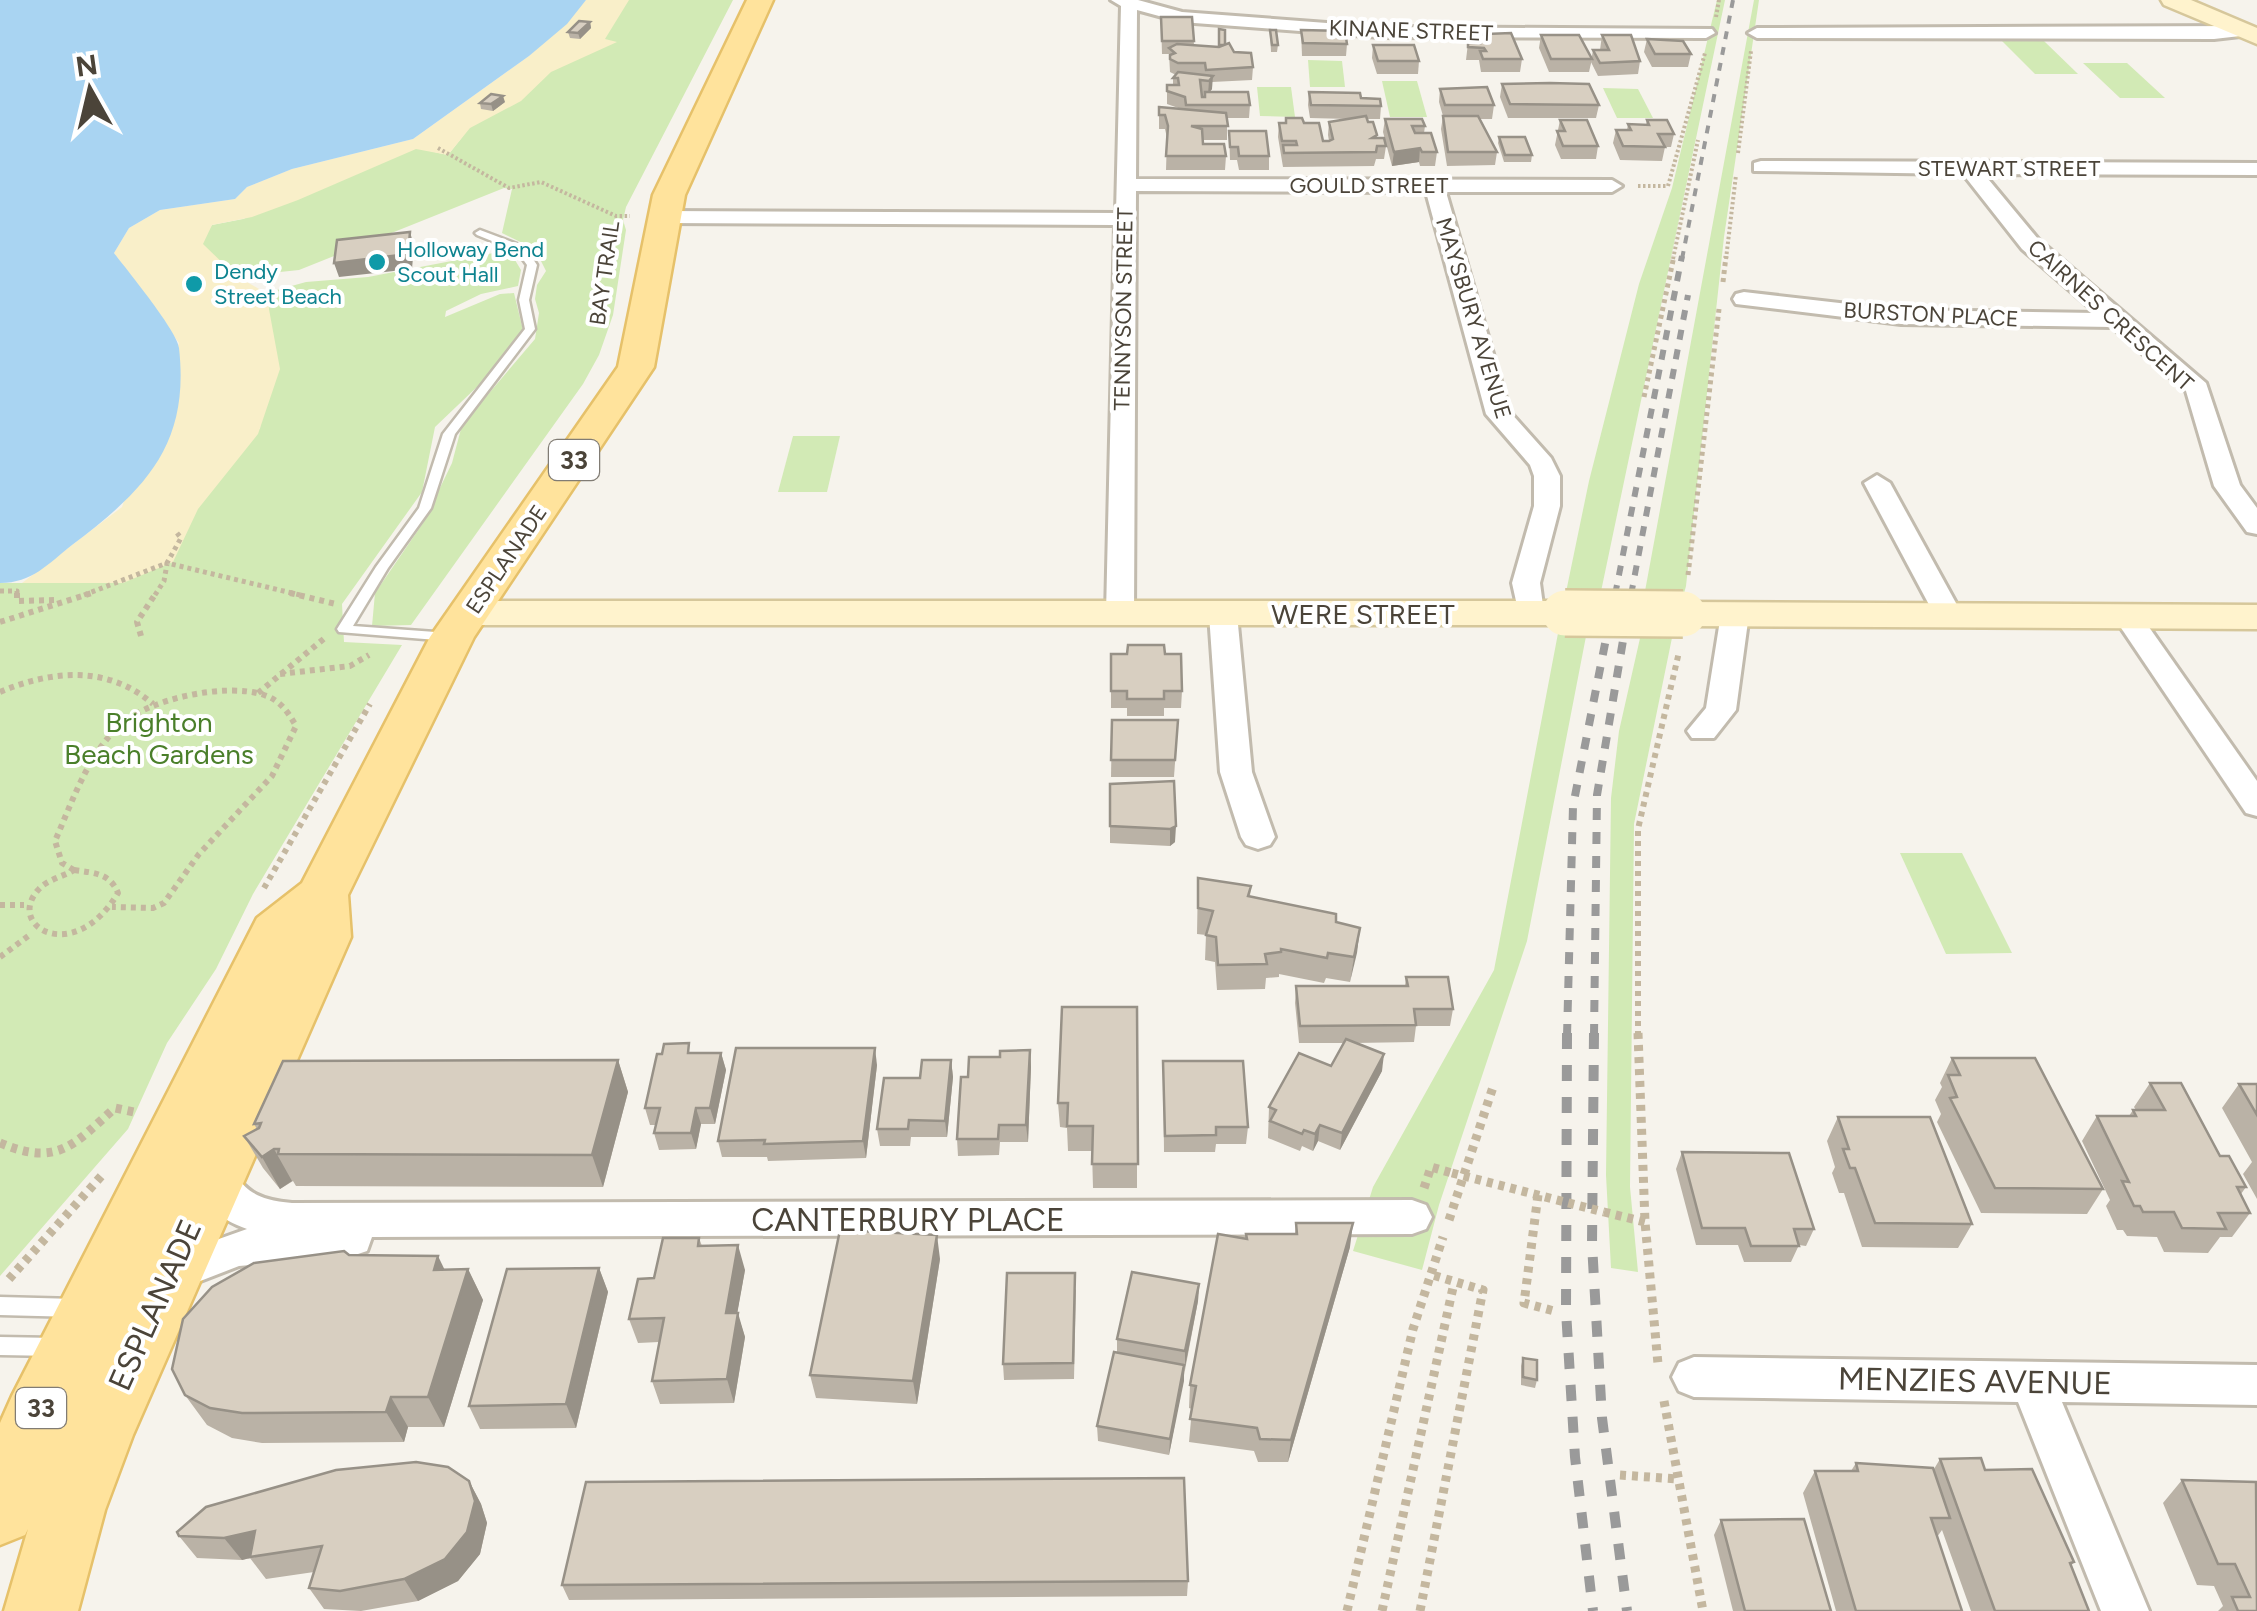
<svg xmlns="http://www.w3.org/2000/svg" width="2257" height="1611" font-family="Figtree,sans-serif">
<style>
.green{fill:#d2eab5}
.sand{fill:#f9efc9}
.water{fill:#a9d4f2}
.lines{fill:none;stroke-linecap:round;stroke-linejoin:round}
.lane-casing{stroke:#c2bbae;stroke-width:5}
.street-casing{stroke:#c2bbae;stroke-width:6}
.secondary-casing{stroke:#d6c79b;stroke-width:5}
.primary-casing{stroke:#e6c16a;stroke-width:5}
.path-far3{stroke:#c4b79f;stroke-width:4;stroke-dasharray:2.5 2.5;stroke-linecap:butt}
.path-far2{stroke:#c4b79f;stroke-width:5;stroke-dasharray:4 4;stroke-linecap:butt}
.path-far1{stroke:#c4b79f;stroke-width:6;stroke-dasharray:5 5;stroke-linecap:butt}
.path{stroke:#c4b79f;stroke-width:9;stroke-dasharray:6 6;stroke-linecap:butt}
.lane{fill:#fff;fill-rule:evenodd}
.street{fill:#fff;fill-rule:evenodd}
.secondary{fill:#fff3cd;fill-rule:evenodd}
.primary{fill:#ffe39c;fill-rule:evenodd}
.rail-far3{stroke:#9a9a9a;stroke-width:4;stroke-dasharray:8 8;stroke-linecap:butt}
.rail-far2{stroke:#9a9a9a;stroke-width:6;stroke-dasharray:10 10;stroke-linecap:butt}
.rail-far1{stroke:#9a9a9a;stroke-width:8;stroke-dasharray:12 12;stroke-linecap:butt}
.rail{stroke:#9a9a9a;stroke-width:10;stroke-dasharray:16 16;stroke-linecap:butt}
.secondary-bridge-casing{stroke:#d6c79b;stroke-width:50;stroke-linecap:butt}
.path-bridge{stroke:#c4b79f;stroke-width:9;stroke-dasharray:6 6;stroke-linecap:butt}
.secondary-bridge{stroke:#fff3cd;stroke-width:45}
.wall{fill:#bab2a6}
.shaded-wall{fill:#979187}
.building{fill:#d8cfc1;stroke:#979187;stroke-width:2.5}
.culture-dot{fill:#0f9aa8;stroke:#fff;stroke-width:4}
.labels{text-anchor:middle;stroke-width:8;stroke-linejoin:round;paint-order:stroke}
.far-street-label{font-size:22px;fill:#4b4439;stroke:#fff}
.far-culture-label{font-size:22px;fill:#0d838f;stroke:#fff;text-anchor:start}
.shield{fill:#fff;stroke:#817c74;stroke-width:2.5}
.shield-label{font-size:25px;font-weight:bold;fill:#4b4439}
.street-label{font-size:28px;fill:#4b4439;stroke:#fff}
.park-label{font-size:28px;fill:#4a7f2a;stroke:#fff}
.near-street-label{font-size:32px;fill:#4b4439;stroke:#fff}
</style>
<rect width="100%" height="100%" fill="#f6f3ec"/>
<g class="green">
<path d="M628 0H733L626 207 623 220 626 230 613 315 599 355 583 384 411 625 372 626 375 593 423 523 452 463 462 425 535 339 539 313 535 299 537 285 546 271 535 249 502 233 512 189 504 188 299 270 234 277 198 244 212 225 243 219 416 148 448 155 463 136 436 147 604 24Z"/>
<path d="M1717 0H1725L1599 601 1565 597 1589 481 1639 284 1672 188Z"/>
<path d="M1754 0H1759L1724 237 1686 586 1682 601 1643 602Z"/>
<path d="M2002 41H2044L2078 74H2035Z"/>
<path d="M1308 60 1342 61 1345 87H1310Z"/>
<path d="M2083 63H2127L2165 98H2120Z"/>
<path d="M1382 81H1417L1427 117H1390Z"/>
<path d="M1257 87H1291L1295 117 1260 116Z"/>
<path d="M1603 88 1638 89 1653 118H1617Z"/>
<path d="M509 250 521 270 518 286 481 294 446 311 445 317 500 294 514 293 523 330 479 385 435 427 422 492 342 604 344 642 402 645 253 894 216 969 167 1043 128 1129 0 1276V583H123L168 553 250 430 260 429 269 311 266 293 306 282 368 277Z"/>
<path d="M793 436H840L827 492H778Z"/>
<path d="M1643 625 1674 628 1634 824 1630 1187 1638 1272 1611 1268 1606 1175 1611 798 1619 731Z"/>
<path d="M1588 626 1527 941 1439 1205 1422 1270 1353 1251 1373 1187 1494 970 1559 628Z"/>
<path d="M1900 853H1962L2012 953 1946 954Z"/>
</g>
<path class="sand" d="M586 0H629L605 39 617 42 551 72 521 101 470 128 448 155 416 149 298 200 252 217 212 225 203 244 235 275 266 293 280 369 258 434 198 509 173 562 123 583H22L122 507 179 343 114 253 129 228 160 210 235 199 247 187 292 169 413 139 529 56Z"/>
<path class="water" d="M0 0H586L567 24 529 56 413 139 292 169 247 187 235 199 160 210 129 228 114 253C127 270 178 332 179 348 190 445 145 490 72 545 48 564 32 583 0 583Z"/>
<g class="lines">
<g class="lane-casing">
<g id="lane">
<path d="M480 230 525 247 537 265 529 300 535 329 455 434 431 508 388 568 353 626 449 633 456 637 449 641 339 632 337 629 376 567 419 508 443 434 525 329 519 300 527 265 517 251 477 235 475 233Z"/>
<path d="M0 1297 76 1299 83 1302 86 1308 83 1314 76 1317 0 1315Z"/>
<path d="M0 1337 56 1338 63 1341 66 1347 63 1353 56 1356 0 1355Z"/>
</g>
</g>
<g class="street-casing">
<g id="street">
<path d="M1111 0H1138L1182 12 1380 27 1712 29 1715 33 1706 38 1380 37 1181 22 1137 10 1136 179 1612 180 1622 186 1612 192H1446L1510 412 1551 458 1560 476V506L1540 583 1544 613 1540 619H1520L1512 583 1534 506V476L1530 465 1486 414 1426 192 1136 191 1134 614 1130 620H1110L1106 614 1115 225 664 223 654 217 664 211 1116 213 1121 6Z"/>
<path d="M2243 26 2252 31 2249 35 2214 39 1757 38 1748 33 1757 28Z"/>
<path d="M1761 161 2257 163V175L1984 174 2038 239 2206 383 2240 485 2257 508V534L2247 532 2214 486 2186 391 2112 327 1901 324 1736 304 1733 299 1736 294 1744 292 1901 310 2096 313 2022 249 1963 174 1754 171V163Z"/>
<path d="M1877 475 1890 483 1962 614 1958 620H1938L1934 614 1864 483Z"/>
<path d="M1223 605 1233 608 1237 614 1252 772 1275 837 1270 845 1258 849 1246 845 1241 837 1220 772 1209 614 1213 608Z"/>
<path d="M1735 605 1745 608 1749 614 1736 710 1714 738H1692L1687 731 1706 708 1721 614 1725 608Z"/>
<path d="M2127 607 2137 610 2257 781V816L2246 813 2113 616 2117 610Z"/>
<path d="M212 1162C249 1175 234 1198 292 1203L1412 1200 1426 1205 1432 1217 1426 1229 1412 1234 372 1237 367 1251 352 1256 239 1266 172 1292 157 1287 151 1274 157 1261 247 1229C219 1219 205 1205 192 1179L198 1167Z"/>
<path d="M1694 1357 2257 1365V1405L2062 1402 2149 1611H2101L2018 1402 1694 1397 1679 1391 1672 1377 1679 1363Z"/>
</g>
</g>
<g class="secondary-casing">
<g id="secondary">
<path d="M2161 0H2191L2257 28V44L2164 5Z"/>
<path d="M469 601H1565L1579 605 1585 613 1579 621 1565 625H469L455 621 449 613 455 605Z"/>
<path d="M1683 602 2257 605V629L1683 626 1669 622 1663 614 1669 606Z"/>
</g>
</g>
<g class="primary-casing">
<path id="primary" d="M747 0H773L685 195 654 367 474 637 348 895 351 937 133 1435 105 1510 78 1611H4L28 1529 25 1535 0 1545V1423L12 1396 257 918 302 883 430 637 618 367 653 195Z"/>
</g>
<g class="path-far3">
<path d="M1716 17 1719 0"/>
<path d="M438 148 509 188 541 182 616 216H630"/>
<path d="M1738 153 1751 51"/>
<path d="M1638 186H1668L1705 53"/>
<path d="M1673 259 1698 140"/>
<path d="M1726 259 1736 175"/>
</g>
<g class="path-far2">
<path d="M1723 282 1726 256"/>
<path d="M1644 397 1674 256"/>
<path d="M177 533 181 538 167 563 300 595"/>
<path d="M1688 575 1719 309"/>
<path d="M0 591H17V595"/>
<path d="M84 595 167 563"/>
<path d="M155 595 164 581 167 564"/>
</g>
<g class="path-far1">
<path d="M17 593V601L55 600"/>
<path d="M290 593 336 604"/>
<path d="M0 622 92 593"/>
<path d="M141 636 137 622 156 593"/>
<path d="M280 674 350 666 369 655"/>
<path d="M0 692C52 670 108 665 153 704"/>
<path d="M258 693 326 637"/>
<path d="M74 870 62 863 55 841C72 802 87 757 118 727 146 699 226 682 264 695 280 700 288 712 296 726L272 776 199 854 164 903 153 908 112 907"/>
<path d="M74 870C94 873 110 873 118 893 74 967 4 926 39 889 47 880 64 876 74 870Z"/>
<path d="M264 888 370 704"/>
<path d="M0 905H24"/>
<path d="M0 957 31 934"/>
<path d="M1638 1036V829L1679 652"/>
</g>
<g class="path">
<path d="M1638 1033 1645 1222 1658 1364"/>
<path d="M0 1143C58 1167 73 1145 115 1108L139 1113"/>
<path d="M1424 1188 1431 1167 1452 1173"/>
<path d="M1538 1195 1524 1303 1554 1311"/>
<path d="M1604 1212 1645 1222"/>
<path d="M1449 1220 1494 1084"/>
<path d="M9 1279 104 1173"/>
<path d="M1664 1401 1703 1611"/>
<path d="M1620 1475 1678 1479"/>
<path d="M1347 1611 1413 1329 1443 1237"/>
<path d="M1382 1611 1454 1283"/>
<path d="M1420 1611 1483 1290 1429 1274"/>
</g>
<use href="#lane" class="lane"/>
<use href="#street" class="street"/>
<use href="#secondary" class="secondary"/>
<use href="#primary" class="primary"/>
<path class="rail-far3" d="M1682 259 1733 0"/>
<g class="rail-far2">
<path d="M1615 595 1682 256"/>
<path d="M1631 595 1688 295"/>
</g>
<g class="rail-far1">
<path d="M1567 1036 1573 806 1615 593"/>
<path d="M1594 1036 1597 795 1631 593"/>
</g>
<g class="rail">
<path d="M1567 1033 1566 1311 1575 1457 1593 1611"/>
<path d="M1594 1033 1592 1244 1602 1418 1627 1611"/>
</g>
<g class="secondary-bridge-casing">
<path id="secondary-bridge" d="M1565 613 1683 614"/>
</g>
<path class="path-bridge" d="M1452 1173 1604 1212"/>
<use href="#secondary-bridge" class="secondary-bridge"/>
</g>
<g class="wall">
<path d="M1161 17H1192L1194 45 1219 47V29L1225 45 1253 67 1252 80 1212 82V89L1210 92 1250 105 1249 118H1227V140H1203V144L1226 156 1225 170H1166L1167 138 1165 129H1159V107L1184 110 1167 104V85H1173V78L1176 75 1170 72 1169 54H1162Z"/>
<path d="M590 22 591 28 580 39 570 38 568 32Z"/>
<path d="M1270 30 1278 45 1277 52H1271Z"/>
<path d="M1301 30 1347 44 1346 56H1302Z"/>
<path d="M1541 35 1592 59 1589 72H1549L1539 48Z"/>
<path d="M1602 35 1640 61 1638 74 1598 76 1591 62 1593 50H1600Z"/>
<path d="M1477 36 1522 59 1520 72H1481L1479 60H1466L1468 43H1476Z"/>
<path d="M1647 39 1691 54 1688 67H1652L1644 52Z"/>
<path d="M1373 45 1419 61 1418 74H1377L1372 58Z"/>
<path d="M1502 84 1599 105 1596 118H1508L1500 97Z"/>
<path d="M1440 89 1494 105 1492 119H1479L1497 152 1495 165 1447 166 1441 129 1443 116 1439 102Z"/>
<path d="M1309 92 1361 98 1381 106 1380 119H1367L1377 138 1386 146 1384 159H1376L1374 166 1283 167 1278 137 1279 123H1285L1286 118 1304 123 1323 141H1329L1328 135 1329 122 1349 119 1310 118 1308 105Z"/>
<path d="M505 102 493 111 481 109 480 103Z"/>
<path d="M1385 119 1425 126 1424 133 1437 152 1435 166H1420L1419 162 1392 166 1383 132Z"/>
<path d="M1560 120 1598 146 1596 159H1561L1555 145Z"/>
<path d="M1647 120 1674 134 1671 147H1665L1662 161 1620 160 1613 143 1616 130H1627L1628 124 1646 125Z"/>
<path d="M1229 131 1269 156V170H1239L1237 160H1230Z"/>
<path d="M1499 137 1532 155 1531 162H1504L1498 143Z"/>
<path d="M1111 654H1165L1182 691 1181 708H1164V716H1127V708H1111Z"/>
<path d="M1112 720H1178L1174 777H1111Z"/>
<path d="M1174 781 1175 842 1170 846 1110 843V826Z"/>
<path d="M1198 878 1251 886 1250 896 1336 922 1360 928 1350 982 1326 978 1324 983 1279 974V977L1266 978 1265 989 1217 990 1215 962 1205 960 1206 935 1197 934Z"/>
<path d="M1406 977 1453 1009 1450 1026H1416L1414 1042 1355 1043 1382 1071 1340 1150 1318 1141 1313 1151 1302 1146 1300 1151 1268 1138 1269 1107 1331 1066 1344 1043H1299L1295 1003 1296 986H1405Z"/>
<path d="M1137 1007V1188H1093L1092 1151H1068L1067 1128 1060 1127 1058 1103Z"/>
<path d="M1030 1050 1031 1067 1028 1142H1000L999 1155 958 1156 957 1139 968 1077 1000 1057Z"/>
<path d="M692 1053H721L726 1070 715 1124H701L696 1149 659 1150 654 1133 656 1125H650L645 1108Z"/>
<path d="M1952 1058 2103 1189 2087 1214 1981 1213 1937 1122 1941 1114 1935 1100 1942 1087 1940 1083Z"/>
<path d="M618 1060 628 1092 603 1187 296 1186 293 1181 280 1189 263 1168 244 1136 257 1129 254 1124Z"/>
<path d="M951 1060 953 1077 947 1137H911L910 1146H880L877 1129 920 1078Z"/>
<path d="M1163 1061 1248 1127 1246 1144H1216L1215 1152H1164Z"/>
<path d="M877 1065 866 1158 768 1161 767 1157H722L718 1141Z"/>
<path d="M2150 1083 2220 1156 2246 1187 2241 1194 2250 1213 2232 1237H2220L2208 1253 2164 1252 2157 1237 2127 1236 2123 1230H2117L2106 1206 2110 1200 2082 1141 2097 1116H2129L2133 1110H2136L2134 1107Z"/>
<path d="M2239 1084H2257V1199L2243 1174 2252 1162 2222 1108Z"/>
<path d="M1838 1117 1972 1224 1958 1248 1862 1247 1844 1193H1839L1832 1173 1835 1167 1827 1141Z"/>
<path d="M1682 1152 1814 1229 1806 1246 1799 1245 1791 1262H1744L1738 1245H1696L1676 1169Z"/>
<path d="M1296 1223 1350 1247 1288 1462H1258L1254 1451 1189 1442 1192 1409 1189 1408 1190 1385 1246 1234H1295Z"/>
<path d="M699 1238 702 1246 745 1270 737 1313 745 1337 734 1403 660 1404 652 1381 659 1342 638 1343 629 1319 654 1278Z"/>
<path d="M349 1255 445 1270 468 1269 483 1300 444 1427H408L404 1442 262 1443 232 1438 207 1425 185 1395Z"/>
<path d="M940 1259 917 1404 816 1398 810 1375Z"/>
<path d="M599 1268 608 1292 576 1428 480 1429 469 1406Z"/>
<path d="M1199 1284 1198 1301 1169 1455 1098 1441 1097 1426 1117 1352V1339Z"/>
<path d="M1076 1289 1074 1379 1004 1380 1003 1364Z"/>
<path d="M1523 1358 1537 1380 1535 1388 1521 1385V1366Z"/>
<path d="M1940 1459 1985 1470 2074 1562 2071 1566 2089 1611H1971L1942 1530 1937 1537 1962 1611H1836L1803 1493 1815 1471H1851L1856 1463 1934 1469Z"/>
<path d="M2182 1480 2256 1482 2257 1611H2218L2223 1606 2214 1586 2197 1585 2163 1503Z"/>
<path d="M469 1481 481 1504 487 1523 480 1554 458 1581 418 1601 361 1611 324 1609 309 1588 314 1572 266 1579 250 1558 242 1560 197 1558 179 1536Z"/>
<path d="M1721 1520 1831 1611H1733L1714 1535Z"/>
<path d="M1188 1581 1187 1596 569 1600 562 1585Z"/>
</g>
<g class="shaded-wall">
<path d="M590 22 591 28 580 39 578 33Z"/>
<path d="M1213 76 1212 89 1208 94 1209 81Z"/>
<path d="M503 96 505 102 493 111 491 104Z"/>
<path d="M1420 148 1419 162 1392 166 1394 152Z"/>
<path d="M410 232 414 246 412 269 339 277 334 263Z"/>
<path d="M1176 826 1175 842 1170 846V829Z"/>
<path d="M1360 928 1357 953 1350 982 1354 957Z"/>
<path d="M875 1048 877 1065 866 1158 863 1141Z"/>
<path d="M1030 1050 1031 1067 1028 1142 1026 1125Z"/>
<path d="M721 1053 726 1070 715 1124 710 1108Z"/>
<path d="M1384 1054 1382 1071 1340 1150 1342 1133Z"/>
<path d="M618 1060 628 1092 603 1187 592 1155Z"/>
<path d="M951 1060 953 1077 947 1137 945 1121Z"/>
<path d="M696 1108 701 1124 696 1149 691 1133Z"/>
<path d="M1320 1125 1318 1141 1313 1151 1315 1134Z"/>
<path d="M274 1149 292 1181 280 1189 262 1157Z"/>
<path d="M1353 1223 1350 1247 1288 1462 1291 1440Z"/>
<path d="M937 1235 940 1259 917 1404 913 1381Z"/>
<path d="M738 1245 745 1270 733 1337 726 1313Z"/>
<path d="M438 1256 453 1287 434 1270Z"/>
<path d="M599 1268 608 1292 576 1428 566 1404Z"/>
<path d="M468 1269 483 1300 444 1427 428 1397Z"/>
<path d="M1199 1284 1198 1301 1185 1367V1351Z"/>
<path d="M738 1313 745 1337 734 1403 727 1379Z"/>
<path d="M1184 1365V1381L1169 1455 1170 1439Z"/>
<path d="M391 1397 408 1427 404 1442 386 1412Z"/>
<path d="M469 1481 481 1504 487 1523 480 1554 458 1581 418 1601 404 1579Z"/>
<path d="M255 1531 250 1558 242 1560 224 1538Z"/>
</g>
<g class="building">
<path d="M1161 17H1192L1194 41H1162Z"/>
<path d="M579 21 590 22 578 33 568 32Z"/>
<path d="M1219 29 1225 30V45H1219Z"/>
<path d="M1270 30H1276L1278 45H1272Z"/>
<path d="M1301 30 1345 31 1347 44 1303 43Z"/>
<path d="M1511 33 1522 59H1483L1480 51H1486L1484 48 1468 47V43H1480L1477 36 1486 34Z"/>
<path d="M1541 35H1579L1592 59H1551Z"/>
<path d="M1602 35H1631L1640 61 1600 63 1593 50H1609Z"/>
<path d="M1647 39 1683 41 1691 54H1655Z"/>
<path d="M1229 43 1234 52 1251 53 1253 67 1206 70 1205 63H1178L1170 59V55L1175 53 1169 48 1177 44 1219 47Z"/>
<path d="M1373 45H1414L1419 61H1378Z"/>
<path d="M1178 72 1213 76 1209 81 1200 80 1202 97H1205V92H1248L1250 105H1186L1185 97 1167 91V85H1179L1178 78H1173Z"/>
<path d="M1550 83 1589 84 1599 105 1510 104 1502 84Z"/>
<path d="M1487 87 1494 105H1445L1440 89Z"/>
<path d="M1309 92 1360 93 1361 98 1380 99 1381 106 1311 105Z"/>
<path d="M491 94 503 96 491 104 480 103Z"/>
<path d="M1159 107 1226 113 1228 126H1191L1202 129 1203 144H1224L1226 156H1166L1168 126 1165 115H1159Z"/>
<path d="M1366 116 1368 122H1373L1377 135 1372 138H1384L1386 146H1377L1376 152 1284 153 1283 145H1297L1296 141H1282L1279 123H1286V118H1302L1304 123H1319L1323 141H1329L1333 139 1329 122Z"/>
<path d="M1443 116H1478L1497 152H1448Z"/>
<path d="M1385 119H1422L1425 126H1412L1415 133H1431L1437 152H1422L1420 148 1394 152Z"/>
<path d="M1560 120H1587L1598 146H1563L1557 131H1565Z"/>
<path d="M1647 120H1667L1674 134H1658L1665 147 1623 146 1616 130H1631L1628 124 1649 125Z"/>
<path d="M1229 131H1266L1269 156H1239L1238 147H1230Z"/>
<path d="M1499 137H1525L1532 155H1505Z"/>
<path d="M410 232 408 254 334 263 337 240Z"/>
<path d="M1128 645H1164L1165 654H1181L1182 691H1164V699H1127V691H1111V654H1127Z"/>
<path d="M1112 720H1178L1175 760H1111Z"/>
<path d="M1174 781 1176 826 1170 829 1110 826V784Z"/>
<path d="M1198 878 1251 886 1248 896 1336 914V922L1360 928 1354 957 1328 953 1327 958 1281 949V952L1265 954 1267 964 1218 965 1216 937 1206 935 1213 911 1198 908Z"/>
<path d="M1406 977H1448L1453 1009H1414L1416 1025 1300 1026 1296 986H1408Z"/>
<path d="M1062 1007H1137L1138 1164H1092L1093 1126H1067L1068 1103H1058Z"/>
<path d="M1346 1039 1384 1054 1342 1133 1320 1125 1315 1134 1304 1130 1302 1134 1270 1121 1276 1110 1269 1107 1299 1053 1331 1066Z"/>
<path d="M689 1043 688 1053H721L710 1108H696L691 1133H654L660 1108H645L657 1054H662L664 1044Z"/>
<path d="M736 1048H875L863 1141 764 1144 765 1140 718 1141Z"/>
<path d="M1030 1050 1026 1125H999L998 1139H957L961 1077H968L969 1057H1000V1051Z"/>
<path d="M1952 1058H2035L2103 1189 1995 1188 1950 1098 1957 1097 1948 1075H1960Z"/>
<path d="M618 1060 592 1155 278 1154 279 1149H274L262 1157 244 1136 259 1128 261 1123 254 1124 283 1061Z"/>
<path d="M922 1060H951L945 1121 909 1120 908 1129H877L884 1078H920Z"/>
<path d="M1163 1061H1243L1248 1127H1216V1135L1165 1136Z"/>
<path d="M2150 1083H2181L2220 1156H2229L2246 1187H2237L2250 1213H2218L2226 1229 2182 1228 2174 1212H2143L2140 1206H2134L2122 1181 2129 1182 2097 1116H2136L2133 1110H2165Z"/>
<path d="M2239 1084H2257V1115Z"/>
<path d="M1838 1117H1930L1972 1224 1875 1223 1855 1168H1850L1843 1149H1849Z"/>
<path d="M1682 1152 1789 1153 1814 1229H1794L1799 1246H1751L1745 1228H1702Z"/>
<path d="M1296 1223H1353L1291 1440 1260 1439 1257 1428 1190 1419 1196 1386 1190 1385 1218 1234 1247 1239 1246 1234H1297Z"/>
<path d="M840 1230 937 1235 913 1381 810 1375Z"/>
<path d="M663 1238H699L698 1246 738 1245 726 1313H738L727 1379 652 1381 664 1318 629 1319 638 1279 654 1278Z"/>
<path d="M344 1251 349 1255 438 1256 434 1270 468 1269 428 1397H391L386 1412 242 1413 210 1408 185 1395 172 1369 183 1319 212 1287 254 1263Z"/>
<path d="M599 1268 566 1404 469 1406 507 1269Z"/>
<path d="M1132 1272 1199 1284 1185 1351 1117 1339Z"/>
<path d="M1007 1273H1075L1073 1363 1003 1364Z"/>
<path d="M1114 1352 1184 1365 1170 1439 1097 1426Z"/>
<path d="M1523 1358 1537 1360V1380L1523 1377Z"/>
<path d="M1981 1458 1985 1470 2032 1469 2074 1562 2070 1563 2089 1611H1995L1940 1459Z"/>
<path d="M416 1462 448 1467 469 1481 475 1501 467 1532 445 1559 404 1579 340 1591 309 1588 322 1546 250 1557 255 1531 224 1538 179 1536 177 1532 206 1507 336 1470Z"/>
<path d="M1856 1463 1933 1468 1950 1518H1931L1962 1611H1856L1815 1471H1858Z"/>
<path d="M1184 1478 1188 1581 562 1585 586 1482Z"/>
<path d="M2182 1480 2256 1482 2257 1611H2238L2232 1597H2250L2235 1564H2218Z"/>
<path d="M1804 1519 1831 1611H1745L1721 1520Z"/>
</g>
<g class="culture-dot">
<circle cx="377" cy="262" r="10"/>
<circle cx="194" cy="284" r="10"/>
</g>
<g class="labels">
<g class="far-street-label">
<text transform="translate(1411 30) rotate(2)" y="8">KINANE STREET</text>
<text x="2009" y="176">STEWART STREET</text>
<text x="1369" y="193">GOULD STREET</text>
<text transform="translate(604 273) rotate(-82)" y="8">BAY TRAIL</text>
<text transform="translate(1123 309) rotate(-89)" y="8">TENNYSON STREET</text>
<text transform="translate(1931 314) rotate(3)" y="8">BURSTON PLACE</text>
<text transform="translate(2111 315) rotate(42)" y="8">CAIRNES CRESCENT</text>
<text transform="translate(1474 318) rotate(73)" y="8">MAYSBURY AVENUE</text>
<text transform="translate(506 559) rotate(-56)" y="8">ESPLANADE</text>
</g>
<g class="far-culture-label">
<text x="397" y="257">Holloway Bend<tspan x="397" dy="25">Scout Hall</tspan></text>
<text x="214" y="279">Dendy<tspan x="214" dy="25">Street Beach</tspan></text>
</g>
<g class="shield">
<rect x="549" y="440" width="50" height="40" rx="8"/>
<rect x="16" y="1388" width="50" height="40" rx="8"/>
</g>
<g class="shield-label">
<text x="574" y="469">33</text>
<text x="41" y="1417">33</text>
</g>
<g class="street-label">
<text x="1363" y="624">WERE STREET</text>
</g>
<g class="park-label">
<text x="159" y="732">Brighton<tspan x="159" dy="32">Beach Gardens</tspan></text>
</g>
<g class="near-street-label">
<text x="908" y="1231">CANTERBURY PLACE</text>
<text transform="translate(155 1305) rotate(-66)" y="11">ESPLANADE</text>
<text transform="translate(1975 1381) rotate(1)" y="11">MENZIES AVENUE</text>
</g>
</g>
<g transform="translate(90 90) rotate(352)" stroke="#ffffff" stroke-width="8" paint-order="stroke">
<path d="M0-8L18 38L0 25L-18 38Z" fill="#4b4439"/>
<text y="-15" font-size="28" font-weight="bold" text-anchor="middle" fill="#4b4439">N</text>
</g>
</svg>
